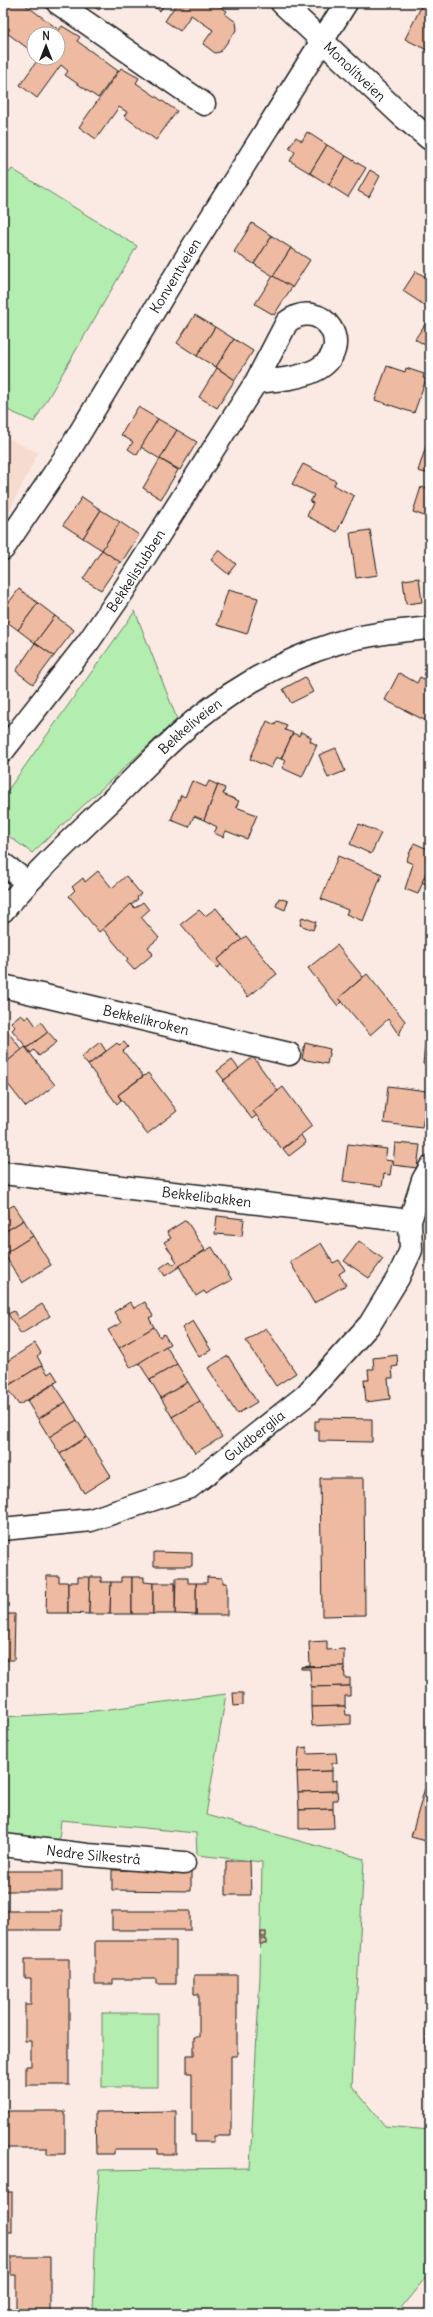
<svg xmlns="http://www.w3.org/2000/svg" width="433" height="2317" font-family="Delius,sans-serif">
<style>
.built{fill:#f6dccf}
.green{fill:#b4edb0;stroke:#688466}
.building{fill:#eebaa1;stroke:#1c1c1c}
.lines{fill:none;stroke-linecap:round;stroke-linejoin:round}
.minor-casing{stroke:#1c1c1c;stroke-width:25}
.minor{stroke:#fff;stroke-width:22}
.labels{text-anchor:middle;stroke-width:4;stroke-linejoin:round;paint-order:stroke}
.street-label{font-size:14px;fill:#1c1c1c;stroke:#fff}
</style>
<rect width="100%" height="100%" fill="#faeae3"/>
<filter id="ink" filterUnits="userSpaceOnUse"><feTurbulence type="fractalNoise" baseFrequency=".025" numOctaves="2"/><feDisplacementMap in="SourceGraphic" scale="8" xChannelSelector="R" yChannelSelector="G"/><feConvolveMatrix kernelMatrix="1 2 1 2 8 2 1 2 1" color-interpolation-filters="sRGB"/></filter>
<g filter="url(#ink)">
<path class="built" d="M3 436 38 453 3 523Z"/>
<g class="green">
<path d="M3 169 9 173 12 169 137 246 34 422 3 408Z"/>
<path d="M135 611 177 719 32 853 3 832V797Z"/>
<path d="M226 1694 206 1815 364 1859 352 2086 385 2126 430 2130V2272L396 2314H93L96 2218 100 2170 250 2168 260 1976 262 1862 197 1855 196 1833 61 1820 59 1841 3 1834V1717L86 1712Z"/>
<rect x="102" y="2013" width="56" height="74"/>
</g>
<g class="building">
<path d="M3 3H23L59 30 56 34H34V53L7 33 10 29 3 25Z"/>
<path d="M88 3H104L99 10Z"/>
<path d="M149 3H165L160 11Z"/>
<path d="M177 3H215L227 11 225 14 236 22 237 29 220 52 215 53 203 44 213 30 191 15 180 31 165 21Z"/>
<path d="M423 3 430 4 429 51 405 39Z"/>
<path d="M62 26 80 37 77 41 118 71 98 98 65 75 68 71 61 65 37 98 20 85 39 58H58L56 34Z"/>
<path d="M121 68 139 78 136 83 177 111 156 140 124 116 127 112 119 107 96 139 79 127Z"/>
<path d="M307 132 327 145 310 173 290 161 295 152 289 148 296 137 302 141Z"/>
<path d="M327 145 346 156 329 185 310 173Z"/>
<path d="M346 156 366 168 348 197 329 185Z"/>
<path d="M370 170 380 176 369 197 358 191Z"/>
<path d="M252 223 272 236 254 264 234 252Z"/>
<path d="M272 236 291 248 273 276 254 264Z"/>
<path d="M291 248 310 260 292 288 273 276Z"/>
<path d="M416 271 430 280V309L403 291Z"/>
<path d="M273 276 292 287 274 315 255 304Z"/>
<path d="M195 315 215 327 197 356 177 343Z"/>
<path d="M430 317V348L415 339Z"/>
<path d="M215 327 234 339 216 367 197 356Z"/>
<path d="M234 339 253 351 235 380 216 367Z"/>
<path d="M387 366 405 372 406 368 424 374 423 378 426 379 414 413 375 400Z"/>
<path d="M217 368 235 380 217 408 199 397Z"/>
<path d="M138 407 158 419 137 455 128 449 133 442 121 435Z"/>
<path d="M158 419 177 430 160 459 141 447Z"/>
<path d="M177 430 197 442 180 470 160 459Z"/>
<path d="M430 434V474L418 471Z"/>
<path d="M160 459 178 470 161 499 143 488Z"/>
<path d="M303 464 336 481 334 485 354 496 337 532 307 516 313 503 310 502 314 495 292 484Z"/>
<path d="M430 475V518L413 512 421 487 426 488Z"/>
<path d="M82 497 101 510 83 538 63 525Z"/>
<path d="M101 510 120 522 102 550 83 538Z"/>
<path d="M120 522 139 535 121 563 102 550Z"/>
<path d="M370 530 378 575 356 578 350 533Z"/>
<path d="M102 550 120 562 101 590 83 579Z"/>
<path d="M219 550 236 564 228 574 211 560Z"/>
<path d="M419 578 422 602 406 604 403 580Z"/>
<path d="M19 589 38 603 18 630 3 619V610Z"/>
<path d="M228 590 258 598 247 634 217 625Z"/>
<path d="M38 603 55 616 35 643 18 630Z"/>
<path d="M55 616 74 630 54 656 35 643Z"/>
<path d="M35 643 54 656 33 684 16 671Z"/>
<path d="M399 673 417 683 420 677 430 682V723L385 700Z"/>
<path d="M305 677 313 692 291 703 283 689Z"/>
<path d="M267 721 275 725 277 721 287 725 285 730 293 733 281 759 276 757 271 768 250 759Z"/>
<path d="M301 732 311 737 310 741 317 745 302 777 282 768 286 761 281 759 293 733 299 736Z"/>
<path d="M336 748 345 771 328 778 319 755Z"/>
<path d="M192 781 206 787 209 781 218 785 204 820 194 816 189 827 171 820 181 795 185 797Z"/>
<path d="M218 785 225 788 223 794 239 801 236 807 257 815 247 839 226 831 223 837 214 833 217 827 204 820Z"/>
<path d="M359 824 381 833 371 854 350 844Z"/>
<path d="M414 843 430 850V864L418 894 405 889 413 864 406 861Z"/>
<path d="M338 856 382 874 363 921 346 914 348 910 321 899Z"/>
<path d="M430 864V886L422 882Z"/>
<path d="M98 871 112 888 126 876 141 894 137 897 138 899 99 932 69 896 75 890 72 887 83 878 85 882Z"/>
<path d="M279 898 288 901 285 910 276 906Z"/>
<path d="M143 902 149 910 141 917 159 938 148 947 153 954 134 970 126 961 128 959 103 929 131 904 135 908Z"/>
<path d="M216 908 242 940 217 960 222 964 217 968 181 924 199 910 205 916Z"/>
<path d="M302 917 316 922 313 930 300 925Z"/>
<path d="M246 936 277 974 248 997 217 960Z"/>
<path d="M337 945 363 977 339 998 342 1002 338 1006 308 968Z"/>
<path d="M367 974 405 1021 399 1035 388 1019 370 1035 339 998Z"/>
<path d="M21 1014 25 1019 29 1016 36 1026 41 1022 48 1032 27 1048 12 1030 15 1027 11 1022Z"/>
<path d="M427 1025H430V1065L423 1064Z"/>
<path d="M3 1026 22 1050 3 1065Z"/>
<path d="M48 1032 57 1042 39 1056 34 1050 31 1053 27 1048Z"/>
<path d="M100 1042 106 1051 88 1065 81 1057Z"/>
<path d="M124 1042 128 1047 123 1051 143 1076 118 1095 121 1100 117 1104 88 1065 117 1043 119 1045Z"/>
<path d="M305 1043 330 1049 327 1064 302 1059Z"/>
<path d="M25 1047 55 1085 26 1107 3 1078V1065Z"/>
<path d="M253 1057 278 1091 253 1111 257 1115 252 1119 223 1081Z"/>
<path d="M232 1060 239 1069 224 1080 217 1071Z"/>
<path d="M148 1073 177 1111 147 1134 118 1095Z"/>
<path d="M388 1086 427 1091 425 1103H430V1117L424 1116 422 1128 384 1123Z"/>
<path d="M283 1087 312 1126 282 1149 253 1111Z"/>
<path d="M301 1135 306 1143 289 1156 283 1149Z"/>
<path d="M395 1143 420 1145 417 1168 393 1165Z"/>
<path d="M348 1144 387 1149 385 1160 392 1161 390 1175 384 1174 382 1186 343 1181Z"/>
<path d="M14 1205 24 1220 3 1233V1211Z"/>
<path d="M217 1216 244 1219 242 1236 215 1234Z"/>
<path d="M24 1220 33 1236 4 1254 3 1233Z"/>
<path d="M186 1220 205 1250 165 1276 160 1268 170 1261 173 1265 177 1262 164 1242 171 1238 167 1232Z"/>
<path d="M33 1236 51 1265 22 1283 4 1254Z"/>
<path d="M359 1241 383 1259 369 1278 344 1261Z"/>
<path d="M321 1243 333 1263 339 1260 345 1270 339 1274 346 1285 314 1303 290 1262Z"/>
<path d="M212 1247 232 1280 206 1294 204 1291 196 1296 179 1266Z"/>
<path d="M130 1302 134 1308 145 1302 153 1316 149 1318 154 1327 119 1348 108 1330 121 1323 114 1312Z"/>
<path d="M42 1304 50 1316 21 1334 8 1314 14 1311 18 1319Z"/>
<path d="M193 1321 211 1350 199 1357 182 1328Z"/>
<path d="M154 1327 160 1337 164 1334 170 1344 131 1368 119 1348Z"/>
<path d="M266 1328 296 1373 276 1386 246 1341Z"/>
<path d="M35 1343 41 1353 37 1356 42 1365 6 1387 3 1378V1364Z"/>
<path d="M166 1346 177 1364 150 1380 139 1363Z"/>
<path d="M397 1355 398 1366 392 1367 393 1378H388L390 1399 366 1402 364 1380H369L368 1369H374L373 1358Z"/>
<path d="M228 1356 257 1402 237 1414 208 1368Z"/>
<path d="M177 1364 188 1382 161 1398 150 1380Z"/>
<path d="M42 1365 48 1374 52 1371 58 1381 19 1405 6 1387Z"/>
<path d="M188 1382 200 1401 172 1417 161 1398Z"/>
<path d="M54 1384 66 1402 38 1419 27 1401Z"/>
<path d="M200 1401 222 1437 195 1453 172 1417Z"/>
<path d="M66 1402 77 1420 49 1437 38 1419Z"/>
<path d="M319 1418 372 1419V1442L319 1441V1430H315V1421H319Z"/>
<path d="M77 1420 87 1437 60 1454 49 1437Z"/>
<path d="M87 1437 111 1476 84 1493 60 1454Z"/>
<path d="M320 1478H364L365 1615 322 1616Z"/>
<path d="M154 1552 192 1553V1566H154Z"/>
<path d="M47 1576H59V1582H68V1613H46Z"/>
<path d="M78 1577H90L89 1614 68 1613V1582H78Z"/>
<path d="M90 1577H101V1582H111L110 1614H89Z"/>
<path d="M121 1577H132V1614H110L111 1582H121Z"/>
<path d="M132 1577H144V1582L153 1583V1614H132Z"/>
<path d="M207 1577 223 1578V1583H227V1615H196V1583H207Z"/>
<path d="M176 1578H188V1583H196V1615L175 1614Z"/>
<rect x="153" y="1583" width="22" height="31"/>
<path d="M4 1614H15L14 1660H3Z"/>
<path d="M327 1641V1650L344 1649V1666L301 1667 310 1666 309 1642Z"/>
<path d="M344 1666 345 1678H350V1686L311 1687 310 1669H301V1667Z"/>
<path d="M350 1686V1696H345V1706L311 1707V1687Z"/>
<path d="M233 1693H243V1705L234 1706Z"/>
<path d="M345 1706 346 1715H351V1724L312 1726 311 1707Z"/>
<path d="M307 1747V1754L336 1753 337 1763H332V1771L297 1772 299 1748Z"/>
<path d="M332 1771V1781L337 1780V1791L298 1792 297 1772Z"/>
<path d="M429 1781H430V1842L411 1837 425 1788H427Z"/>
<path d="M337 1791 338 1800H333V1809L299 1810 298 1792Z"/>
<path d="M333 1809 334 1828 299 1829V1810Z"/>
<path d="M226 1861H250L251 1895H226Z"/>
<path d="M112 1870 191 1871V1891L112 1890Z"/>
<rect x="3" y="1871" width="59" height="20"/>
<rect x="3" y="1911" width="59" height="19"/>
<rect x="112" y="1911" width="78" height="19"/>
<rect x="261" y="1932" width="5" height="5"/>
<rect x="260" y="1939" width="6" height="5"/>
<path d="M95 1941H176V1984H157V1979H113V1984H95Z"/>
<path d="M25 1959H69V2085H26V2066H31V2041H25V2004H31V1978H25Z"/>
<path d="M194 1975H237V2056H231V2136H214V2142H195V2135H192V2073H187V2055H194V2037H199V1994H194Z"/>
<path d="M427 1999H430V2013L426 2012Z"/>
<path d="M427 2020 430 2021V2049H426Z"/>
<path d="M3 2111H65V2154H47V2148H3V2154Z"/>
<path d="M176 2111V2154H158V2149H114V2154H96L95 2112Z"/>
<rect x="3" y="2192" width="9" height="40"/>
<path d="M11 2257H50V2314H16V2275H11Z"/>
</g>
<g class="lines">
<g class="minor-casing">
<g id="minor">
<path d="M58 3 204 104"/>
<path id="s1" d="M282 3 401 115 430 139"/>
<path id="s2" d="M3 549 64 459 192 248 346 3"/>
<path id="s3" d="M3 751 89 641 120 596 256 382 287 322C322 295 358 348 316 370 298 379 276 380 256 382"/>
<path d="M3 864 27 882"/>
<path id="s4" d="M3 911C35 873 72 838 109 803 131 781 153 758 176 737 220 696 279 661 337 643 367 634 399 631 430 628"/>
<path id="s5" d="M3 986 289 1054"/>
<path id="s6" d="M3 1173 410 1221"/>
<path id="s7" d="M3 1529 91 1520 190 1487 305 1396 370 1324 398 1278 411 1250 410 1221 423 1180 430 1168"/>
<path id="s8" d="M3 1845 88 1855 184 1863"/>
</g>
</g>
<use href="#minor" class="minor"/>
</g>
</g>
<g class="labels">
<g class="street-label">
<text dy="5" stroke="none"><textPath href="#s1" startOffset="100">Monolitveien</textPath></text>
<text dy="5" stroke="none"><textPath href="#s2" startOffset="323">Konventveien</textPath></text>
<text dy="5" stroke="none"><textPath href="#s3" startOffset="224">Bekkelistubben</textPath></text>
<text dy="5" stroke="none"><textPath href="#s4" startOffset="263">Bekkeliveien</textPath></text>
<text dy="5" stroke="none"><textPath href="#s5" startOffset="147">Bekkelikroken</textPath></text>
<text dy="5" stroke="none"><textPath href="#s6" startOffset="205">Bekkelibakken</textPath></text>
<text dy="5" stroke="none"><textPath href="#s7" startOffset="275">Guldberglia</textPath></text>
<text dy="5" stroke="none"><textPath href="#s8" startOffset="91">Nedre Silkestrå</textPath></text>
</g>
</g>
<rect width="433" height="2317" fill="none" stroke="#fff" stroke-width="16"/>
<rect x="8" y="8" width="417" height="2301" fill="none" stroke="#1c1c1c" stroke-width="1.5" filter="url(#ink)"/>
<g transform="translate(46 46)"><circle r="19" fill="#ffffff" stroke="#a4a4a4"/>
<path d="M0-3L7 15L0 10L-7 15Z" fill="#1c1c1c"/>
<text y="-6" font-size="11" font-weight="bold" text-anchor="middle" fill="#1c1c1c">N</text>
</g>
</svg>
